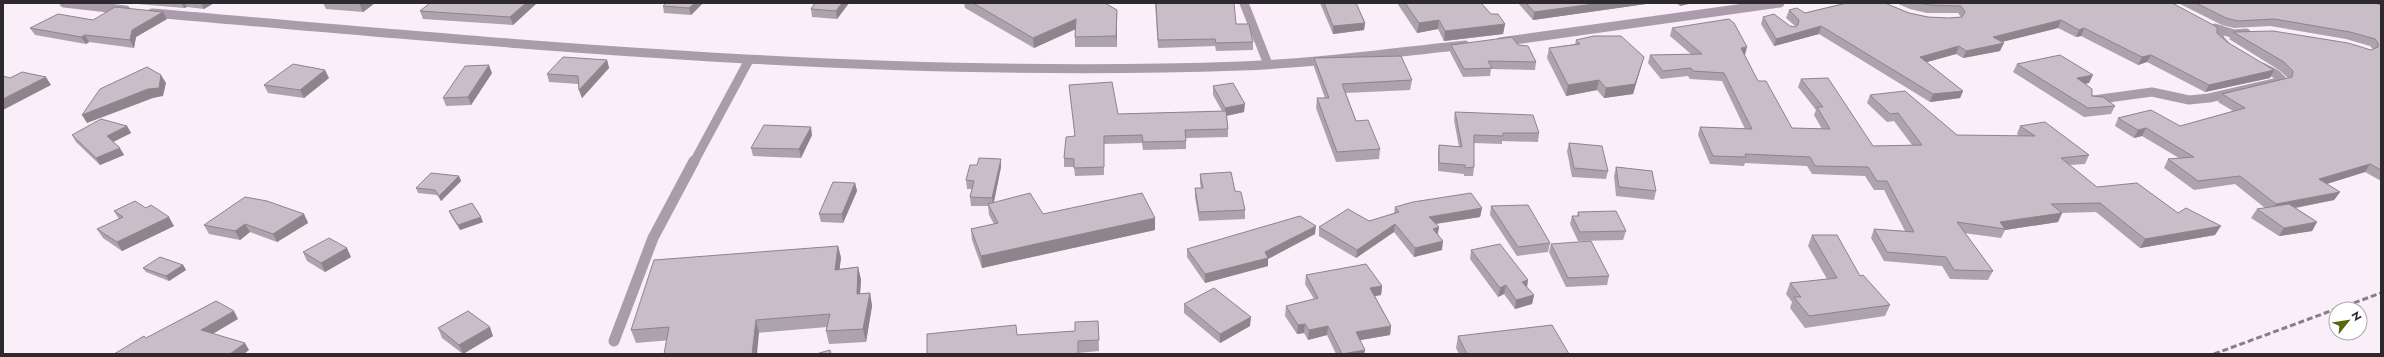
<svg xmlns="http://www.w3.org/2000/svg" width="2384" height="357" font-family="Jost,sans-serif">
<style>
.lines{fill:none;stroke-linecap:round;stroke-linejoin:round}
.minor-far1{stroke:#ab9caa;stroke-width:9}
.minor{stroke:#ab9caa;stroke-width:11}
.rail{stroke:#877f86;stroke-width:3;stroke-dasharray:6 3;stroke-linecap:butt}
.wall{fill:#ada3ac}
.shaded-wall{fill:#8d848c}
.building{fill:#c9bdc8;stroke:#8d848c}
</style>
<rect width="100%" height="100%" fill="#faeef9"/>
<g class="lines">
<g class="minor-far1">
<path d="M64 3 126 10"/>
<path d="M1244 3 1268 64"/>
<path d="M152 13C514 44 877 79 1241 66 1316 63 1391 53 1465 45"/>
<path d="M2215 28 2234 34 2246 33"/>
<path d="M2220 31 2219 38 2226 46"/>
<path d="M1500 42 1780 3"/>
<path d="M2093 100 2152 92 2189 100 2209 98 2283 81 2276 74 2262 67"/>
<path d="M694 162 749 60"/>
</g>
<path class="minor" d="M614 341 653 238 694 161"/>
<g class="rail">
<path d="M2337 309 2381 293"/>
<path d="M2214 354 2336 309"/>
</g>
</g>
<g class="wall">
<path d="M136 3H214L204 9 187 7 184 8 137 4Z"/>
<path d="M323 3H375L363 12 326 9Z"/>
<path d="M537 3 513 25 423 19 420 11Z"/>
<path d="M703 3 691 15 664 13 663 6Z"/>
<path d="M815 3H849L837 19 812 17 811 9Z"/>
<path d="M964 3H1105L1117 10V47H1075V29L1034 48 965 8Z"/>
<path d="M1155 3 1236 24 1253 42V50L1216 51 1215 46 1158 48Z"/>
<path d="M1320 3H1356L1365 23 1364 30 1333 34Z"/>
<path d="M1397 3H1481L1491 14 1505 24 1503 34 1444 41 1438 29 1417 33Z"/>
<path d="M1518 3H1653L1533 20Z"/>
<path d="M1676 3H1692L1680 6Z"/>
<path d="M1844 3H1885L1909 13 1928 17 1949 18 1961 17 1958 13H1927L1910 9 1896 3H2172L2217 33 2227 42 2270 78 2205 92 2147 62 2138 65 2081 36 2076 37 2058 28 2001 42 2000 51 1963 58 1956 54 1926 62 1963 91 1960 98 1930 102 1819 34 1774 46 1761 24 1763 17 1790 26 1795 27H1796L1786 18 1789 10 1805 13Z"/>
<path d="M2178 3H2375L2381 5V181L2365 172 2326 184 2340 192 2334 200 2296 208 2317 222 2312 231 2279 236 2251 218 2257 209 2265 208 2235 184 2194 190 2164 168 2168 159 2179 158 2142 136 2134 138 2115 126 2118 118 2180 126 2233 111 2218 102 2222 94 2288 78 2279 70 2229 39 2233 32 2371 50 2373 49 2370 46 2346 39 2270 26 2234 28 2222 25Z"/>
<path d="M167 19 136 37 134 48 89 42 86 44 35 35 30 28 93 20Z"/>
<path d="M1672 28 1745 55H1744L1758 81 1792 128 1822 129 1814 115 1816 110 1798 87 1801 79 1873 146 1912 145 1894 121 1887 122 1867 103 1870 95 1957 135 2019 136 2017 134 2020 126 2089 155 2085 164 2070 165 2097 187 2178 213 2215 235 2140 248 2096 212 2061 213H2062L2058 222 2005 230 2001 238 1964 233 1993 271 1988 280 1950 279 1942 266 1884 261 1871 238 1874 229 1905 231 1884 190H1874L1865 176 1812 174 1807 166 1745 163 1744 166 1710 164 1698 135 1700 127 1745 129 1722 81 1690 79 1688 76 1661 79 1648 63 1650 55 1691 54 1670 36Z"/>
<path d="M1576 40 1641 67 1633 94 1604 98 1597 90 1566 96 1547 58 1549 48 1575 44Z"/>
<path d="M1451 45H1518L1536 62 1535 70 1491 69 1490 76 1463 77 1450 52Z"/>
<path d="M1314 58 1412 80 1410 90 1346 93 1356 121 1380 149 1379 159 1336 162 1316 108 1317 98H1325L1314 67Z"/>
<path d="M607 60 609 68 582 98 579 90 578 84 549 82 547 74Z"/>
<path d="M2017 64 2089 83 2085 84 2092 96 2115 106 2111 114 2084 117 2013 72Z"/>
<path d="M492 73 471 105 446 106 443 98Z"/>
<path d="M329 78 304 98 268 93 264 85Z"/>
<path d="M1069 85 1118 114 1222 111 1213 95V86L1244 112 1227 116 1228 129V137L1186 138V149L1143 150 1142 143 1104 144V175L1075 176 1074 167H1064V158L1075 136Z"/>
<path d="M1455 112 1539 133 1538 142 1502 141V144L1474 143V167L1473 176H1464V174L1438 171V153L1439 145 1459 147 1454 120Z"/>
<path d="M127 126 131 133 113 142 124 155 100 165 76 142 72 135Z"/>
<path d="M812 135 801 158 753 156 751 148Z"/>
<path d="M1569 143 1608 171 1606 179 1572 177 1567 151Z"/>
<path d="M1001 167 994 202 1043 214 1155 230 982 268 972 240 971 229 994 224 989 215 988 206H971L970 197 972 189H967L966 180Z"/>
<path d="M1616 167 1656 191 1654 200 1616 196 1614 176Z"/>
<path d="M1200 174 1235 191 1245 210V219L1199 221 1195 197V188H1201L1200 183Z"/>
<path d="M459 176 461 181 441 201 437 195 418 193 416 188Z"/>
<path d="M855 183 857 191 843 223 821 222 819 214Z"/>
<path d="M1491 206 1550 243 1548 252 1517 256 1490 215Z"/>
<path d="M1395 207 1482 208 1480 217 1436 224 1439 227 1438 234 1442 250 1414 257 1394 232 1356 258 1319 236V227L1369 221 1394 213Z"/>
<path d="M114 211 174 226 122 251 103 238 97 229 119 219Z"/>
<path d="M449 211 483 222 460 230 451 216Z"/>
<path d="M1578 212 1626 231 1623 240 1578 241 1570 224 1572 216H1577Z"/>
<path d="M304 214 308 223 277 242 250 232 240 240 209 234 204 225Z"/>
<path d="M1315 234 1268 259V266L1205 283 1187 257V249Z"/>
<path d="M1812 235 1860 276 1890 305 1885 316 1805 328 1790 308 1792 302 1786 294 1790 283 1827 279 1808 246Z"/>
<path d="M1551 244 1609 276 1607 285 1566 287 1549 252Z"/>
<path d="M838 246 841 258 839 269 858 267 861 280 860 294 870 293 872 306 866 342 829 344 826 331 827 327 636 343 631 330Z"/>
<path d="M1471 250 1527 287 1534 295 1532 304 1515 309 1504 294 1498 297 1470 259Z"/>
<path d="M303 252 351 257 325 272 307 261Z"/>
<path d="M183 265 186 270 169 281 146 272 143 268Z"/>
<path d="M1306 275 1382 286 1381 295 1375 296 1391 326 1390 335 1360 340 1365 350 1364 354H1336L1327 335 1308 340 1304 333 1297 334 1285 316 1286 306 1314 299 1305 284Z"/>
<path d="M1184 304 1250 326 1220 343 1184 313Z"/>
<path d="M1098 321 1099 351 1078 353 1079 354H927L1017 335 1075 331Z"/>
<path d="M438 328 493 336 463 354 442 338Z"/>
<path d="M1458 336 1569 354H1459L1456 348Z"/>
</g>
<g class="shaded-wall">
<path d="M182 3H185L187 7 184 8Z"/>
<path d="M201 3H214L204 9Z"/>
<path d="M359 3H375L363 12Z"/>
<path d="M526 3H537L513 25 510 17Z"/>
<path d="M695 3H703L691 15 689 8Z"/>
<path d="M842 3H849L837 19 836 11Z"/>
<path d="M1601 3H1653L1533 20 1534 12Z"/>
<path d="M1681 3H1692L1680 6Z"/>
<path d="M1117 10V47L1116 36Z"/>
<path d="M163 12 167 19 136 37 134 48 130 40 132 30Z"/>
<path d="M1076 19V29L1034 48 1033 38Z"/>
<path d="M1439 20 1438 29 1417 33 1419 23Z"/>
<path d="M2061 20 2058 28 1990 45 1993 37Z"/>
<path d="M1365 23 1364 30 1333 34V26Z"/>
<path d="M1505 24 1503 34 1444 41 1445 31Z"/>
<path d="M1821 26 1819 34 1774 46 1776 39Z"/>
<path d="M2084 28 2081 36 2076 37 2079 30Z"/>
<path d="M85 35 89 42 86 44 81 37Z"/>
<path d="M2004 43 2000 51 1963 58 1966 51Z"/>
<path d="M1959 46 1956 54 1917 65 1920 57Z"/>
<path d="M1747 47 1745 55 1739 56 1741 48Z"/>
<path d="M2151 55 2147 62 2138 65 2142 57Z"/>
<path d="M1644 57 1641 67 1633 94 1604 98 1606 88Z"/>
<path d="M607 60 609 68 582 98 579 90Z"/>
<path d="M489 65 492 73 471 105 468 97Z"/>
<path d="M325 70 329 78 304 98 300 90Z"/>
<path d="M2274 70 2270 78 2205 92 2209 85Z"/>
<path d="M161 75 166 83 163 96 153 98 87 123 82 115Z"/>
<path d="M2093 75 2089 83 2074 86 2077 78Z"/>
<path d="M46 77 51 85 3 110V99Z"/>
<path d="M1599 80 1597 90 1566 96 1568 85Z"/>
<path d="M1963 91 1960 98 1930 102 1933 94Z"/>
<path d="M1245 104 1244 112 1225 116V108Z"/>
<path d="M127 126 131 133 111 143 107 136Z"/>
<path d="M811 127 812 135 801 158 799 149Z"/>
<path d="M2146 128 2142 136 2134 138 2138 130Z"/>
<path d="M120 148 124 155 100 165 96 158Z"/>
<path d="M1001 159V167L993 206 992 198Z"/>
<path d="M2370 164 2365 172 2314 188 2319 179Z"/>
<path d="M459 176 461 181 441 201 439 196Z"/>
<path d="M855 183 857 191 843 223 842 214Z"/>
<path d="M2340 192 2334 200 2271 212 2276 204Z"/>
<path d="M1482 208 1480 217 1427 225 1429 217Z"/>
<path d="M2062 213 2058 222 2005 230 2000 222Z"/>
<path d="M304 214 308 223 277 242 273 234Z"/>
<path d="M169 217 174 226 122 251 117 242Z"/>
<path d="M481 217 483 222 460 230 458 225Z"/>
<path d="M1155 218V230L982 268 981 256Z"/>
<path d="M2317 222 2312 231 2279 236 2284 228Z"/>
<path d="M245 224 250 232 240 240 235 231Z"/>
<path d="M1395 224 1394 232 1356 258 1357 250Z"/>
<path d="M1316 226 1315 234 1268 259V266L1205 283V274L1265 252Z"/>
<path d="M2221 226 2215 235 2140 248 2145 239Z"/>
<path d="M1439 227 1437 235 1433 229Z"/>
<path d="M1443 241 1442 250 1414 257 1415 248Z"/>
<path d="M838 246 841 258 838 282 835 270Z"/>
<path d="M347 248 351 257 325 272 321 263Z"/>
<path d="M183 265 186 270 169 281 166 276Z"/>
<path d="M858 267 861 280 859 306 857 294Z"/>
<path d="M1528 280 1527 288 1522 282Z"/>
<path d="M1506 285 1504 294 1498 297 1500 288Z"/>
<path d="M1382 286 1381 295 1369 297 1370 288Z"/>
<path d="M870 293 872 306 866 342 863 329Z"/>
<path d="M1534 295 1532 304 1515 309 1516 300Z"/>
<path d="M234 311 238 319 206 338 201 330Z"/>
<path d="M1251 317 1250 326 1220 343V334Z"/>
<path d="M756 320 759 333 757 354H752Z"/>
<path d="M1305 324 1304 333 1297 334 1298 325Z"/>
<path d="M1328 326 1327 335 1308 340 1309 330Z"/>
<path d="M1391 326 1390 335 1355 341 1356 332Z"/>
<path d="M490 327 493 336 463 354 459 345Z"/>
<path d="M245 343 249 350 244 354H230Z"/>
<path d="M1365 350 1364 354H1343Z"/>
</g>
<g class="building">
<path d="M430 3H526L510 17 420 11Z"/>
<path d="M666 3H695L689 8 663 6Z"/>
<path d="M815 3H842L836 11 811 9Z"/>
<path d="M973 3H1105L1117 10 1116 36 1075 37 1076 19 1033 38Z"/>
<path d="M1156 3H1234L1236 24H1249L1253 42 1216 43 1215 39 1158 40Z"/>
<path d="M1324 3H1356L1365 23 1333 26Z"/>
<path d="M1405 3H1481L1491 14H1498L1505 24 1445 31 1439 20 1419 23Z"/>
<path d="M1526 3H1601L1534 12Z"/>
<path d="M1847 3H1885L1909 13 1928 17 1949 18 1962 17 1965 12 1961 6 1930 5 1919 3H2172L2217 27V33L2227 42 2274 70 2209 85 2151 55 2142 57 2084 28 2079 30 2061 20 1993 37 2004 43 1966 51 1959 46 1920 57 1963 91 1933 94 1821 26 1776 39 1763 17 1774 14 1790 26 1795 27 1798 25 1799 20 1789 10 1797 8 1805 13Z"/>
<path d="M2196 3H2375L2381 5V170L2370 164 2319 179 2340 192 2276 204 2240 176 2198 181 2168 159 2194 157 2146 128 2138 130 2118 118 2151 110 2180 126 2245 108 2222 94 2292 77 2293 71 2284 62 2233 32 2273 31 2348 43 2371 50 2378 47V43L2375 39 2350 32 2274 19 2238 21 2226 18Z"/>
<path d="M115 7 163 12 132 30 130 40 85 35 81 37 30 28 58 14 93 20Z"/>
<path d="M1729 19 1734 23 1747 47 1741 48 1758 81H1766L1792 128 1830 129 1817 107H1823L1801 79 1828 78 1873 146 1922 145 1898 113 1890 114 1870 95 1905 91 1957 135 2035 136 2020 126 2045 122 2089 155 2061 158 2097 187 2137 183 2178 213 2186 208 2221 226 2145 239 2100 203 2051 204 2062 213 2000 222 2005 229 1957 222 1993 271 1954 270 1946 257 1887 252 1874 229 1914 232 1887 181H1877L1868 167 1815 166 1810 157 1745 154 1746 157 1713 156 1700 127 1752 129 1724 73 1693 71 1691 68 1663 71 1650 55 1702 54 1672 28Z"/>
<path d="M1594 36H1621L1644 57 1635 84 1606 88 1599 80 1568 85 1549 48 1580 44 1576 40Z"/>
<path d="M1512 37 1518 45 1528 46 1536 62 1488 61 1492 68 1464 69 1451 45Z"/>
<path d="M2060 55 2093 75 2077 78 2092 89V96L2103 97 2115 106 2088 108 2017 64Z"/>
<path d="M1401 56 1412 80 1342 84 1356 121 1368 120 1380 149 1337 152 1317 98H1329L1314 58Z"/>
<path d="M563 57 607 60 579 90 578 76 547 74Z"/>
<path d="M293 64 325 70 300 90 264 85Z"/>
<path d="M489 65 468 97 443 98 465 66Z"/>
<path d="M147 67 161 75 159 88 148 89 82 115 100 89Z"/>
<path d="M22 72 46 77 3 99V76L10 78Z"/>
<path d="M1112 82 1118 114 1226 111 1228 129 1185 130 1186 141 1143 142 1142 135 1104 136V167L1074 168V159L1064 158 1066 137 1075 136 1069 85Z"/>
<path d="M1233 83 1245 104 1225 108 1213 86Z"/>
<path d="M1455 112 1533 115 1539 133H1503V136L1474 135V167L1465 168V165L1439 163V145L1462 147Z"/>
<path d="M101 119 127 126 107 136 120 148 96 158 72 135Z"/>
<path d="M764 125 811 127 799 149 751 148Z"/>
<path d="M1569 143 1602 146 1608 171 1574 168Z"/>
<path d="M979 158 1001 159 992 198 970 197 974 181 966 180 970 165H977Z"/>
<path d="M1616 167 1652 171 1656 191 1619 187Z"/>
<path d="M1231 172 1235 191 1241 192 1245 210 1199 212 1195 188H1203L1200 174Z"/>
<path d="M431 173 459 176 439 196 435 190 416 188Z"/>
<path d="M833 182 855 183 842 214H819Z"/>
<path d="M1030 193 1043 214 1142 193 1155 218 981 256 971 229 998 223 988 204Z"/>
<path d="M1471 193 1482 208 1429 217 1439 227 1433 229 1443 241 1415 248 1395 224 1357 250 1319 227 1348 209 1369 221 1399 212 1395 207 1413 202Z"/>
<path d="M245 197 267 201 304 214 273 234 245 224 235 231 204 225Z"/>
<path d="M135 201 146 208 151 205 169 217 117 242 97 229 123 217 114 211Z"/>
<path d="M472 203 481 217 458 225 449 211Z"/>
<path d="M2289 204 2317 222 2284 228 2257 209Z"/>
<path d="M1528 205 1550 243 1518 247 1491 206Z"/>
<path d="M1616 211 1626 231 1580 232 1572 216H1579L1578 212Z"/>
<path d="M1300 216 1316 226 1265 252 1268 258 1205 274 1187 249Z"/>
<path d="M1812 235H1837L1860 276 1863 275 1890 305 1809 316 1794 297H1801L1790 283 1837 278Z"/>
<path d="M329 238 347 248 321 263 303 252Z"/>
<path d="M1591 241 1609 276 1568 278 1551 244Z"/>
<path d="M1500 244 1528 280 1522 282 1534 295 1516 300 1506 285 1500 288 1471 250Z"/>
<path d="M838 246 835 270 858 267 857 294 870 293 863 329 826 331 830 314 756 320 752 354H664L669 327 631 330 654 260Z"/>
<path d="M160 257 183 265 166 276 143 268Z"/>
<path d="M1366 264 1382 286 1370 288 1391 326 1356 332 1365 350 1342 354 1328 326 1309 330 1305 324 1298 325 1286 306 1318 298 1306 275Z"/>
<path d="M1214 288 1251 317 1220 334 1184 304Z"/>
<path d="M216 301 234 311 201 330 245 343 230 354H114L144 336 146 338Z"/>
<path d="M468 311 490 327 459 345 438 328Z"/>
<path d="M1098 321 1099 340 1078 341V354H927V334L1016 325 1017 335 1075 331V322Z"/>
<path d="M1552 325 1569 354H1467L1458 336Z"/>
<path d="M830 350 831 354H816Z"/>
</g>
<rect width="2384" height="357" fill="none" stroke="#2e292d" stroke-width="8"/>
<g transform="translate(2348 321) rotate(60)"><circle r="19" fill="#ffffff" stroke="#aba9ab"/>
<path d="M0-3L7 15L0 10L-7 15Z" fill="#5a670e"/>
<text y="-6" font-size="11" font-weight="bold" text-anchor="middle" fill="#2e292d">N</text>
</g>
</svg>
